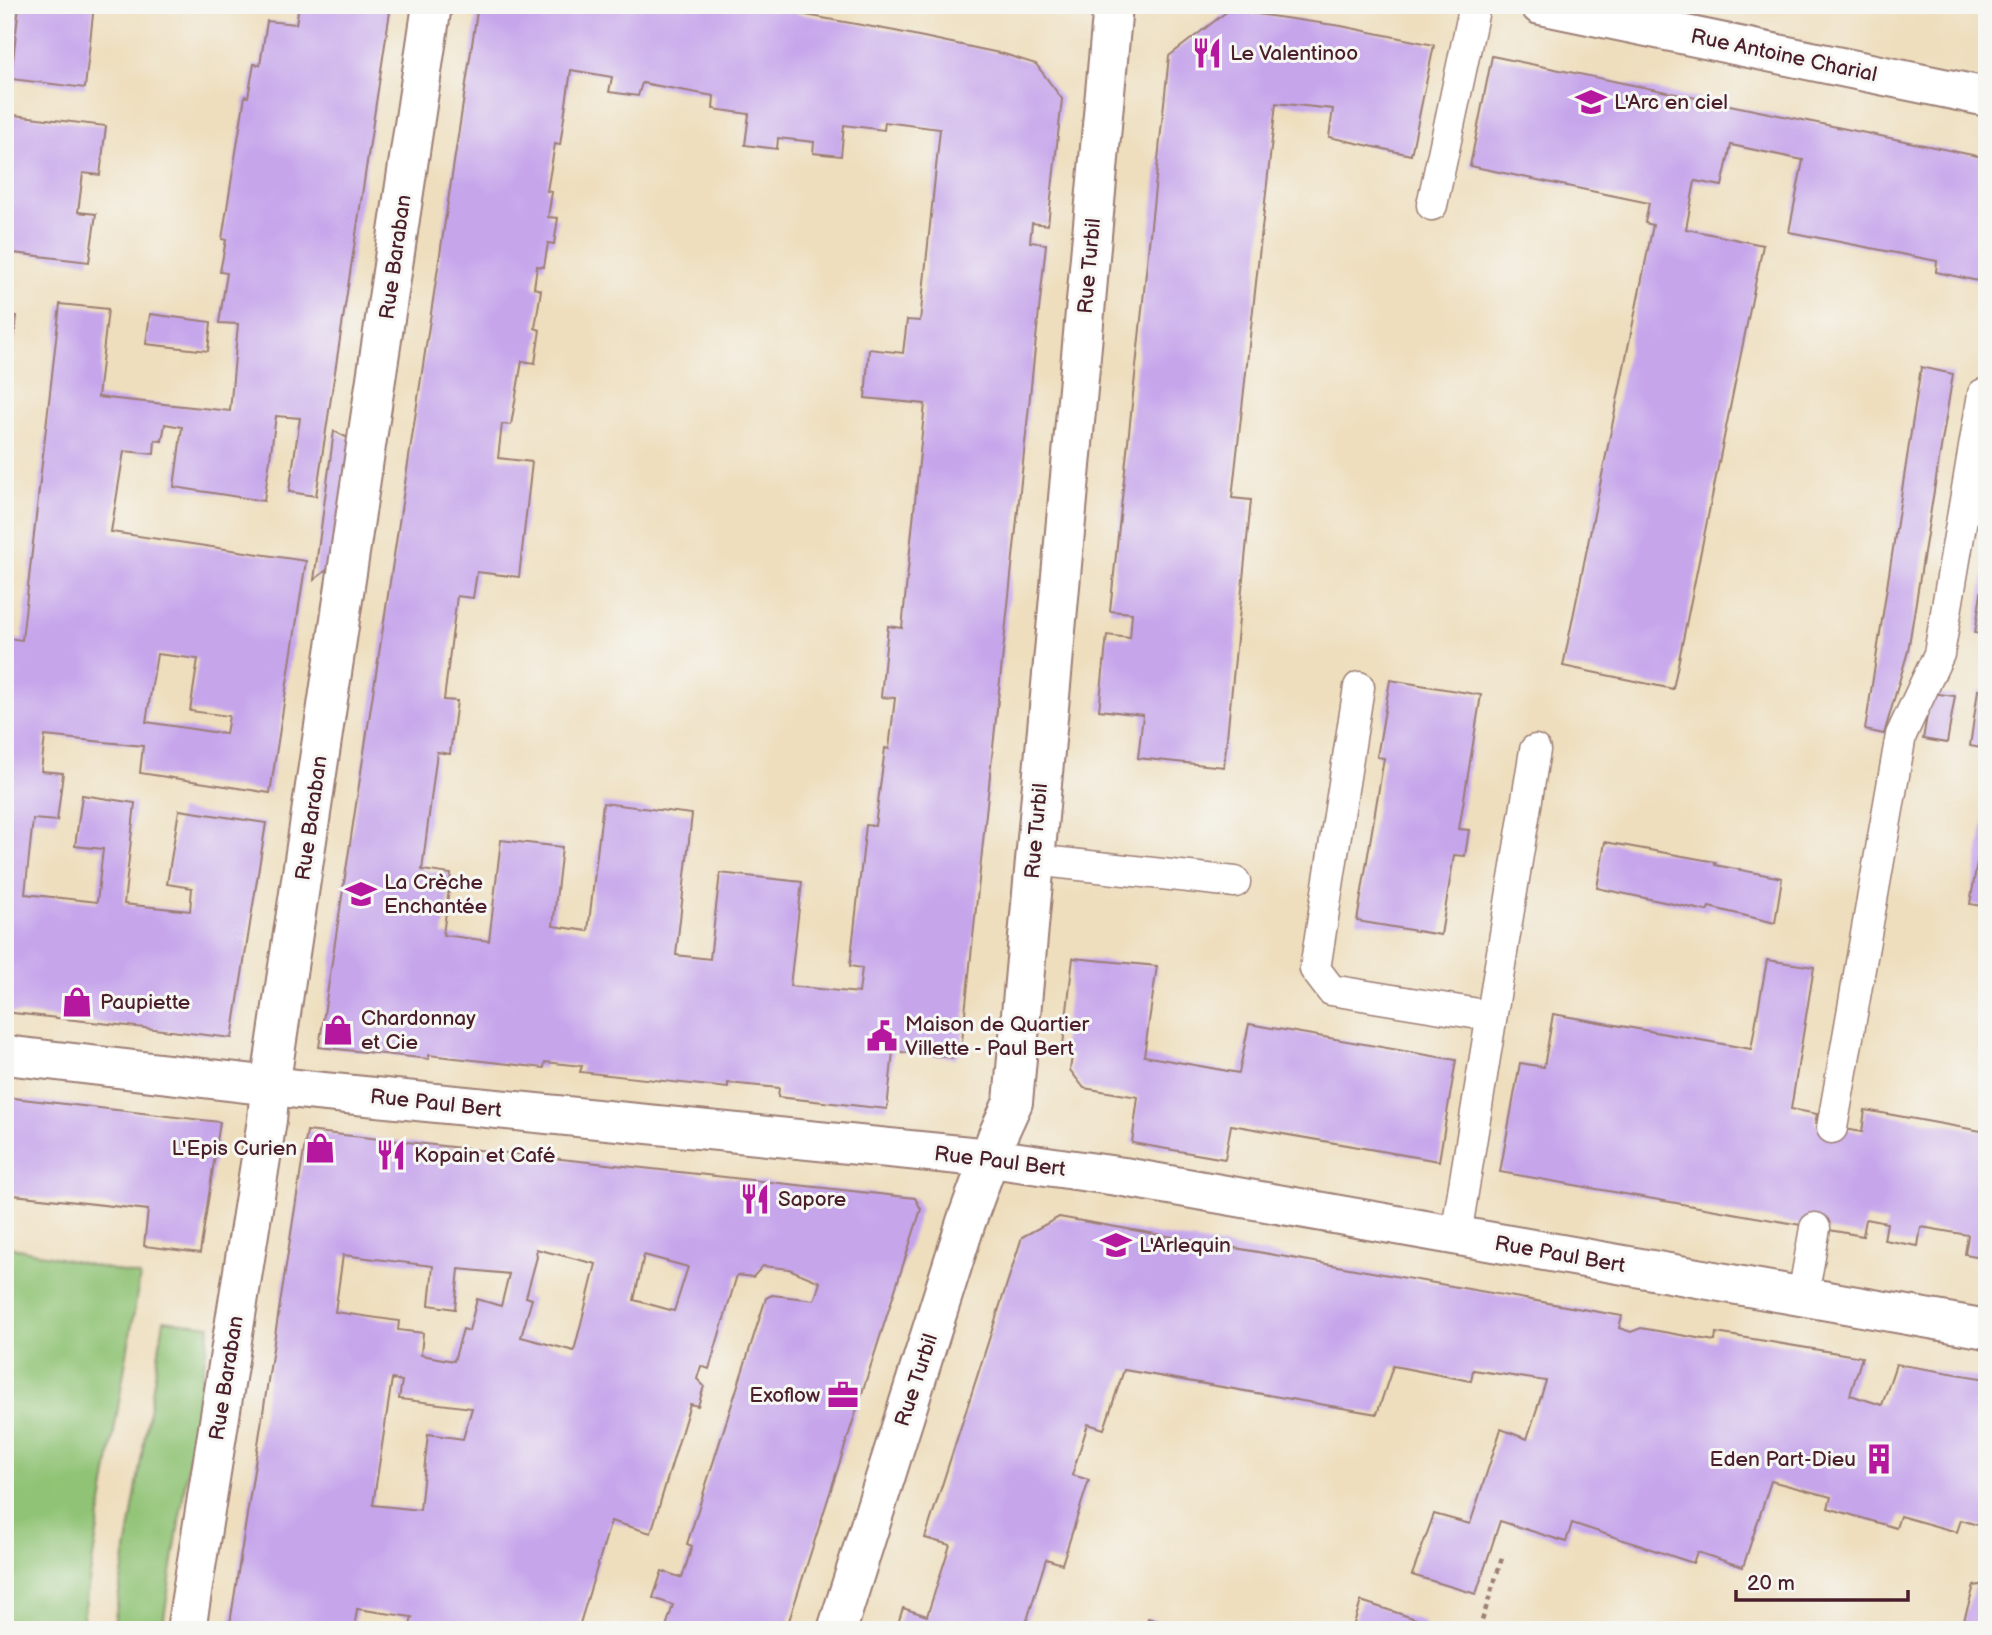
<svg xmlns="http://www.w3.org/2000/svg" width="1992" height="1635" font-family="'Balsamiq Sans',sans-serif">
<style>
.grass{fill:#90c375;stroke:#6d7150;stroke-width:2}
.building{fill:#c6a5eb;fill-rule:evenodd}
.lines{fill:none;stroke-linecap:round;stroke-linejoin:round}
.lane-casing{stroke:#9c7e74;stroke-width:33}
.street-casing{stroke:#9c7e74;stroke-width:42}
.path{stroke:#9c7e74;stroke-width:4.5;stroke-dasharray:5 5;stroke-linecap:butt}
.lane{stroke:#fff;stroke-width:30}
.street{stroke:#fff;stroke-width:38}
.labels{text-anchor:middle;stroke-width:6;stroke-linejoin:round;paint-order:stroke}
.poi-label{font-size:21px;fill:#4a1f2b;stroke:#f6f6f2;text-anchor:start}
.street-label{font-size:21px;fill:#4a1f2b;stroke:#f6f6f2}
</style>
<rect width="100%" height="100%" fill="#f6f6f2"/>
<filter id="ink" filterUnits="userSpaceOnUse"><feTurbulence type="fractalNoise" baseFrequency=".0143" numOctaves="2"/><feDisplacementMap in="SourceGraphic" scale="14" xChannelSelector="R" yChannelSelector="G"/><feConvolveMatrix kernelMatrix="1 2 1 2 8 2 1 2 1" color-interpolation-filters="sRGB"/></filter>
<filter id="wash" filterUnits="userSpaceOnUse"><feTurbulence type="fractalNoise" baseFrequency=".00686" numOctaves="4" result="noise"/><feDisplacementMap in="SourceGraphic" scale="28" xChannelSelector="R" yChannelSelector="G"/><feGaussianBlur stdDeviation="1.57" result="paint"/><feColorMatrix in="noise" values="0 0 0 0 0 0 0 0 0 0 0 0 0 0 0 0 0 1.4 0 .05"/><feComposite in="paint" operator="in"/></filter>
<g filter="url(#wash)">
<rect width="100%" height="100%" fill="#eedebd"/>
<g class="grass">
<path d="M5 1246 140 1276 81 1630H5Z"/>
<path d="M164 1320 210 1326 162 1630H113Z"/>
</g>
<g id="blocks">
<g class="building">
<path d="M19 5H94L85 88 11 79Z"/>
<path d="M299 5H391L316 496 289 492 300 418 276 416 264 501 174 487 182 427 165 424 162 441 155 440 154 454 124 451 111 532 306 561 270 793 140 773 143 746 45 736 41 771 63 773 57 821 33 819 25 894 97 902 103 849 75 846 82 795 135 803 124 904 190 911 192 888 167 884 179 810 266 823 232 1038 5 1012V638L22 640 60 304 108 309 98 397 230 411 238 324 219 323 227 273 220 272 226 240 222 239 245 96 248 97 254 64 260 65 267 21 296 24ZM157 654 198 659 190 711 229 716 226 734 146 722Z"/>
<path d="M478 5H750L895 31 1004 54 1036 64 1062 99 1048 225 1032 223 1030 242 1046 244 961 1051 955 1058 893 1051 887 1109 778 1097 779 1088 728 1083V1088L580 1072 582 1066 545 1062 544 1068 429 1055V1059L319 1047ZM571 70 612 77 609 92 638 96 642 83 714 96 713 109 749 114 745 145 777 149 778 138 814 142 813 153 841 156 844 125 884 130 885 122 940 129 920 321 907 320 903 353 869 349 865 398 925 404 902 628 888 626 881 697 895 698 889 749 885 748 875 826 866 825 850 966 862 968 859 993 790 986 802 882 720 873 710 959 676 955 692 814 603 803 588 931 553 926 562 847 501 840 489 941 443 935 451 874 422 870 437 752 450 754 457 701 444 700 457 596 473 598 477 572 519 577 532 462 498 458 502 424 511 425 522 361 535 363 540 330 535 328 541 290 534 288 537 266 544 267 548 243 554 244 558 218 548 217 552 192 547 191 555 144 560 145Z"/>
<path d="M1229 10 1341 26 1434 45 1411 155 1329 137 1333 109 1276 103 1232 498 1251 500 1224 767 1138 758 1143 715 1099 710 1107 635 1130 638 1132 613 1110 611 1169 56Z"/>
<path d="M1492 56 1987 158 1985 168H1987V276L1979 275 1978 281 1936 272 1937 261 1789 232 1803 160 1731 145 1722 186 1695 181 1686 229 1763 245 1673 689 1563 666 1653 225 1645 223 1649 203 1470 166Z"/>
<path d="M5 114 106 126 100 175 83 173 78 212 96 214 89 262 5 252Z"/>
<path d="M5 289 13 290 9 315 17 316 7 395H5Z"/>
<path d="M150 314 211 322 208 351 146 344Z"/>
<path d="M1921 367 1953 374 1908 651 1884 734 1865 730Z"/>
<path d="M334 431 354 441 334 564 314 580Z"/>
<path d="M1985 567 1987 568V635L1975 633Z"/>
<path d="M1390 680 1481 695 1459 829 1469 830 1465 856 1454 855 1441 935 1357 921 1384 758 1377 757Z"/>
<path d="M1978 690 1987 691V749L1970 746Z"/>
<path d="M1931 693 1955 696 1947 743 1923 739Z"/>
<path d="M1985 815H1987V907L1970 904Z"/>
<path d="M1605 842 1716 862 1715 865 1782 878 1775 923 1709 907 1707 911 1597 888Z"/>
<path d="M1073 958 1157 966 1144 1056 1239 1073 1249 1024 1456 1060 1439 1161 1231 1125 1225 1159 1132 1143 1138 1097 1084 1088 1070 1070 1072 1056 1062 1054Z"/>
<path d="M1767 960 1814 967 1791 1109 1817 1114 1815 1124 1862 1132 1865 1110 1987 1132V1258L1965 1254 1968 1235 1921 1227 1918 1246 1884 1240 1887 1223 1866 1219 1863 1236 1500 1172 1520 1063 1544 1067 1553 1014 1751 1049Z"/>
<path d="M5 1097 220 1122 200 1253 144 1246 148 1210 5 1194Z"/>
<path d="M307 1131 915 1198 921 1209 786 1630H665L673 1605 653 1598 662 1571 682 1578 692 1546 687 1544 766 1298 772 1295 814 1300 817 1292 820 1282 789 1269 763 1266 753 1277 737 1275 709 1369 701 1366 697 1379 704 1386 698 1406 690 1404 651 1533 611 1521 578 1630H409L412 1617 357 1609 354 1630H229ZM536 1249 596 1264 574 1351 521 1337 532 1299 526 1297 537 1257ZM343 1255 433 1266 429 1305 455 1309 459 1269 509 1274 501 1306 477 1299 469 1331 463 1329 454 1361 421 1355 423 1333 398 1330 399 1321 335 1312ZM644 1255 688 1267 674 1311 634 1300ZM392 1379 402 1381 399 1399 472 1408 463 1439 428 1434 420 1510 373 1505Z"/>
<path d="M1059 1217 1622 1316 1619 1328 1631 1332 1641 1328 1715 1341 1716 1333 1862 1357 1850 1395 1882 1405 1896 1364 1987 1379V1528L1961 1520 1957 1532 1900 1516 1896 1528 1828 1508 1831 1497 1771 1481 1743 1567 1697 1552 1693 1563 1572 1523 1566 1542 1500 1521 1476 1594 1412 1575 1434 1514 1470 1524 1501 1429 1527 1439 1546 1381 1473 1370 1471 1381 1393 1366 1377 1414 1124 1370 1104 1429 1088 1424 1072 1475 1089 1480 1062 1564 1046 1559 1024 1630H896L903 1608 927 1616 950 1545 925 1538 1022 1237Z"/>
<path d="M1987 1584V1630H1961L1974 1586Z"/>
<path d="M1361 1601 1425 1622 1422 1630H1352Z"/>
<path d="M1148 1618 1184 1629V1630H1145Z"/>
</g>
</g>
</g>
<g filter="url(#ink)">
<use href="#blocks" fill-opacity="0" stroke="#9c7e74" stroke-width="2"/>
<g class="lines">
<g class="lane-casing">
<g id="lane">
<path d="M1432 205 1475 5"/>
<path d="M1359 687 1315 969 1331 990 1491 1016"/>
<path d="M1034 860 1235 882"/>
<path d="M1832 1128 1901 735 1939 654 1983 394"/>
<path d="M1456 1235 1535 750"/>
<path d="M1803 1296 1815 1228"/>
</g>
</g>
<g class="street-casing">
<g id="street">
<path d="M1540 5 1987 97"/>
<path d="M5 1055 315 1091 990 1158 1124 1177 1987 1329"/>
<path d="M186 1630 267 1120 270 1087 432 5"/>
<path d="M837 1630 966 1222 997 1137 1013 1102 1113 5"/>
</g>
</g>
<path class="path" d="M1479 1630 1502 1558"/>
<use href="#lane" class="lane"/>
<use href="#street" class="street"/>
</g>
</g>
<defs>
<g id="restaurant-bare" transform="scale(2.415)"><path d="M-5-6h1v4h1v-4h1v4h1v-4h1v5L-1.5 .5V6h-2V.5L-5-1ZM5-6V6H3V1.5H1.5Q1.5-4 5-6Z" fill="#b5179e" stroke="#f6f6f2" stroke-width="2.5" paint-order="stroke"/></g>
<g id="school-bare" transform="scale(2.415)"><path d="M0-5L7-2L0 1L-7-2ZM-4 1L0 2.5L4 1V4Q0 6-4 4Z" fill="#b5179e" stroke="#f6f6f2" stroke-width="2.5" paint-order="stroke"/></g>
<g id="shop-bare" transform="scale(2.415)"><path d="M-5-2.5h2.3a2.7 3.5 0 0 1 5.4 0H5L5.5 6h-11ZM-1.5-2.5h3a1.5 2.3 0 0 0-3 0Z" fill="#b5179e" stroke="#f6f6f2" stroke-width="2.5" paint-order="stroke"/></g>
<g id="civic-bare" transform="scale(2.415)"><path d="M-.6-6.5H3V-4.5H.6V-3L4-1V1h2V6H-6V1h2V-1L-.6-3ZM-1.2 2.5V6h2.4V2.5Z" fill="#b5179e" stroke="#f6f6f2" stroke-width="2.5" paint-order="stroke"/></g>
<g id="office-bare" transform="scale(2.415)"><path d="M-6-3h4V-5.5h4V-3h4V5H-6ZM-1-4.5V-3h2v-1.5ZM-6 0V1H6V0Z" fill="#b5179e" stroke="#f6f6f2" stroke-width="2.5" paint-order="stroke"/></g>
<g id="building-bare" transform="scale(2.415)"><path d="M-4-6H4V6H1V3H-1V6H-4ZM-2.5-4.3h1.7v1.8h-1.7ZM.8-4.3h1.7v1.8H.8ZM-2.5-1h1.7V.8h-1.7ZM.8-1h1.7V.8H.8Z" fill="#b5179e" stroke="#f6f6f2" stroke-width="2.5" paint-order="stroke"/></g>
</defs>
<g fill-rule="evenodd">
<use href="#restaurant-bare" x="1207" y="53"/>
<use href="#school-bare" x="1591" y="102"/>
<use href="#school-bare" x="361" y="894"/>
<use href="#shop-bare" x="77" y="1002"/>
<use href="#shop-bare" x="338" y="1030"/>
<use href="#civic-bare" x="882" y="1036"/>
<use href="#shop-bare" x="320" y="1148"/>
<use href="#restaurant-bare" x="391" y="1155"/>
<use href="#restaurant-bare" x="755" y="1199"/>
<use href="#school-bare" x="1116" y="1245"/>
<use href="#office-bare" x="843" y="1395"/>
<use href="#building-bare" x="1879" y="1459"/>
</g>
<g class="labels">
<g class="poi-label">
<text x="1230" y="60">Le Valentinoo</text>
<text x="1614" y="109">L'Arc en ciel</text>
<text x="384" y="889">La Crèche<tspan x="384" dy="24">Enchantée</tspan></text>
<text x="100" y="1009">Paupiette</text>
<text x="361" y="1025">Chardonnay<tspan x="361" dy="24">et Cie</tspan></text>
<text x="905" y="1031">Maison de Quartier<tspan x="905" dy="24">Villette - Paul Bert</tspan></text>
<text x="297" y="1155" text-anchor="end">L'Epis Curien</text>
<text x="414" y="1162">Kopain et Café</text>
<text x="778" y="1206">Sapore</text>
<text x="1139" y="1252">L'Arlequin</text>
<text x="820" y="1402" text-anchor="end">Exoflow</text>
<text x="1856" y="1466" text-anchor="end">Eden Part-Dieu</text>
</g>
<g class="street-label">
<text transform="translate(1784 55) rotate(12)" y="7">Rue Antoine Charial</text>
<text transform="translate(395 257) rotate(-82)" y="7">Rue Baraban</text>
<text transform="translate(1089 266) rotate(-85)" y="7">Rue Turbil</text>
<text transform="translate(311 818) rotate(-82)" y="7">Rue Baraban</text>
<text transform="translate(1036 831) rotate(-85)" y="7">Rue Turbil</text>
<text transform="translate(436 1103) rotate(6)" y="7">Rue Paul Bert</text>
<text transform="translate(1000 1161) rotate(7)" y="7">Rue Paul Bert</text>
<text transform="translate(1560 1254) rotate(10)" y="7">Rue Paul Bert</text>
<text transform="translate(226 1378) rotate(-81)" y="7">Rue Baraban</text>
<text transform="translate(916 1380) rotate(-72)" y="7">Rue Turbil</text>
</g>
</g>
<rect width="1992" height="1635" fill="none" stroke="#f6f6f2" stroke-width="28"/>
<path d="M1736 1590v10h172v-10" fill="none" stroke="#4a1f2b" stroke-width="3.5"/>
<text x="1747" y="1590" font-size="21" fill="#4a1f2b" stroke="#f6f6f2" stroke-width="5" paint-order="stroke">20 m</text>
</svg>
